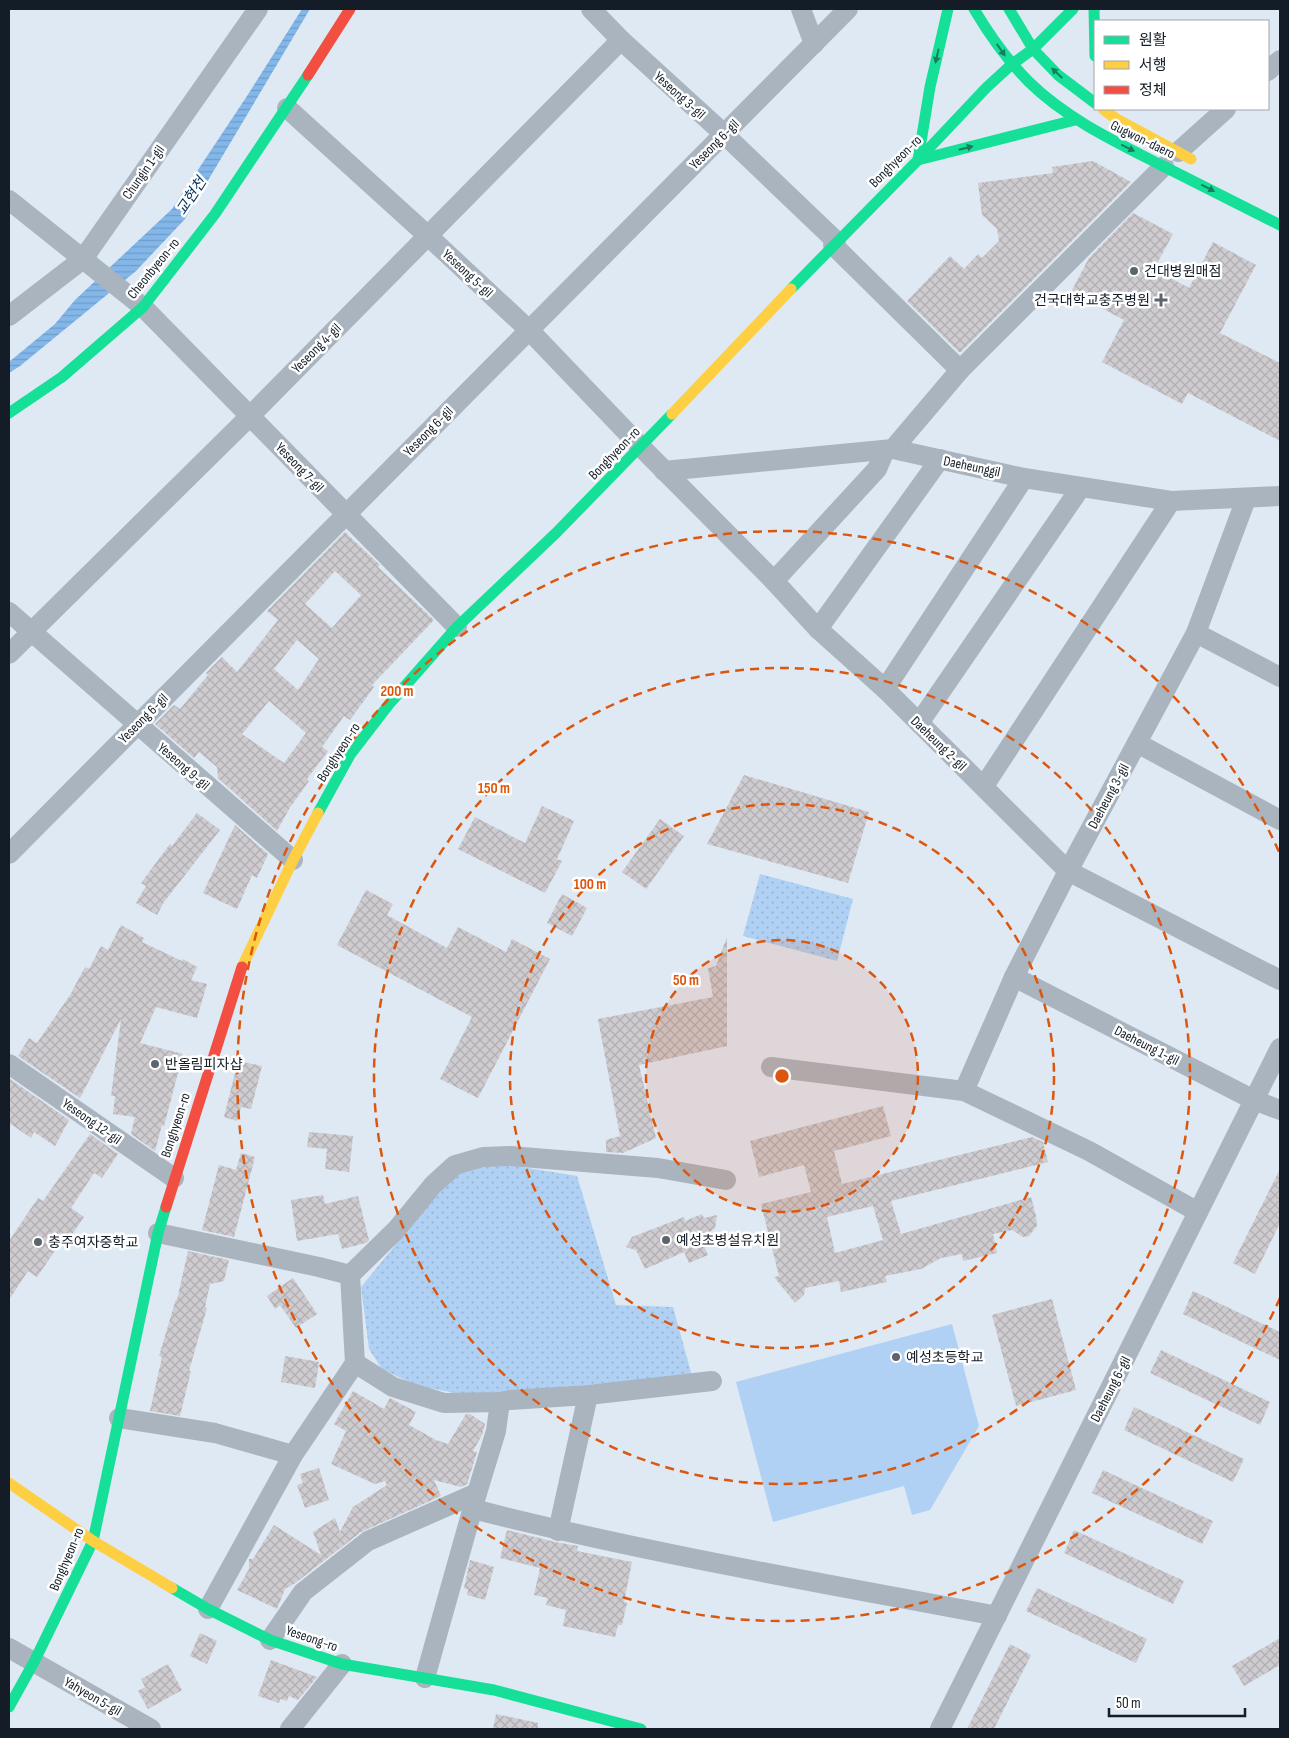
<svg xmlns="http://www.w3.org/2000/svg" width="1289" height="1738" font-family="'Sofia Sans Condensed','Noto Sans KR',sans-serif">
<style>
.park{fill:url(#park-dots)}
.pitch{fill:#b0d1f3}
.water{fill:url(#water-rules)}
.building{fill:url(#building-cross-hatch);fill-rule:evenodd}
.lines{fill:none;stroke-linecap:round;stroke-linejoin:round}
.street{stroke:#aab4bf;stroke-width:20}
.fast{stroke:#16e098;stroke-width:11}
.slow{stroke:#ffcf43;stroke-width:11}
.jam{stroke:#f24e42;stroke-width:11}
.oneway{fill:#157e60}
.ring{fill:none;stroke:#dd560d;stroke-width:2.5;stroke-dasharray:9 6}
.poi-dot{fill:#5b646f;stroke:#fff;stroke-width:2}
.labels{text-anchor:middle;stroke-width:5;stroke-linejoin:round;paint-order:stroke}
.street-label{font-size:14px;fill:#141d27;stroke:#fff}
.poi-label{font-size:14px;fill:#141d27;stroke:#fff;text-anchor:start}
.water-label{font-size:15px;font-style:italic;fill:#00325d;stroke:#fff}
.centre{fill:#dd560d;stroke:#fff;stroke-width:2.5}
.ring-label{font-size:15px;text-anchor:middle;font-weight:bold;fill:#dd560d;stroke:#fff;stroke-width:5;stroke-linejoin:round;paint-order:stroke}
</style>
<defs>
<pattern id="park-dots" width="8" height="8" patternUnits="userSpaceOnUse" patternTransform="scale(1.25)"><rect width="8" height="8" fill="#b0d1f3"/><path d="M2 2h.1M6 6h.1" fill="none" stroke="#96b3d0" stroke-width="1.8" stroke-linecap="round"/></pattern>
<pattern id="water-rules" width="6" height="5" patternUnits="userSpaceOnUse" patternTransform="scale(1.25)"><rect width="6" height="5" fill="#83b6e9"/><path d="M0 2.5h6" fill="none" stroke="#709cc8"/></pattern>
<pattern id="building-cross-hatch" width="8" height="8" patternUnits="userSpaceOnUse" patternTransform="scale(1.25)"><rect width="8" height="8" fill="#cfccd0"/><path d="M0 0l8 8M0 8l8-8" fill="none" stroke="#b1afb3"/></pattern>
</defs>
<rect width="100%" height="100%" fill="#dee9f4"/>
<g class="park">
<path d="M760 874 853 899 837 961 743 936Z"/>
<path d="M497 1163 577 1176 616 1305 673 1307 692 1376 466 1395 417 1386 382 1369 369 1349 361 1287 429 1204 458 1174Z"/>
</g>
<path class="pitch" d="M952 1324 979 1426 930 1510 912 1515 904 1486 773 1522 736 1382Z"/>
<path class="water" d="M302 9H310L185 219 136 271 20 366 9 373V362L55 324 75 300 172 209 247 96Z"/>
<g class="building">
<path d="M1093 161 1131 182 961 352H959L907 301 950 256 964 269 978 254 982 258 999 241 997 229 982 215 978 183 1053 173 1052 167Z"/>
<path d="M1133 213 1173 234 1154 269 1189 288 1213 242 1256 265 1220 333 1280 363V441L1188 393 1182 404 1102 362 1124 320 1071 292 1089 258Z"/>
<path d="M345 532 380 565 378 567 434 620 372 685 374 687 350 720 344 716 322 747 328 751 307 779 309 781 289 809 277 831 218 778 217 767 199 752 194 758 155 724 174 705 180 709 208 675 206 673 222 657 237 672 278 620 267 611ZM335 571 361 595 332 628 305 604ZM297 640 319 659 298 690 274 669ZM269 701 306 733 284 763 242 734Z"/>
<path d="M744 775 869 812 848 883 707 844Z"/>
<path d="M542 806 574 821 557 859 562 861 545 893 458 849 475 817 525 843Z"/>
<path d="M197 813 220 830 164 902 157 915 136 903 146 886 141 883 170 844 172 846Z"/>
<path d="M660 819 684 836 646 889 622 872Z"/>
<path d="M235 825 268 854 257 878 252 875 237 909 203 893Z"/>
<path d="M366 890 393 904 387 915 447 948 458 927 506 952 512 939 550 959 478 1098 440 1079 472 1017 337 945Z"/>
<path d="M562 894 587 908 572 936 547 923Z"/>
<path d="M121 925 144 938 142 942 182 961 183 959 197 967 191 980 207 984 197 1018 156 1007 140 1043 183 1054 164 1126 162 1125 155 1151 131 1134 135 1117 113 1114 115 1096H111L121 1019 80 1098 18 1056 29 1038 37 1043 70 995 85 967 89 969 101 946 108 950Z"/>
<path d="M727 937V1046L639 1065 656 1138 623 1153 606 1152V1140L620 1136 598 1019 713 997 708 968 716 966Z"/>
<path d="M238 1061 262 1066 251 1109 241 1107 237 1121 224 1117Z"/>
<path d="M10 1079 69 1120 55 1146 34 1132 31 1138 9 1123V1082Z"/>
<path d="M883 1106 891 1136 834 1151 842 1184 1032 1137 1043 1142 1048 1162 891 1201 901 1234 1031 1197 1036 1216 1037 1226 1029 1236 1023 1237 1012 1230 993 1234 997 1253 963 1261 962 1254 941 1258 921 1269 885 1276 887 1282 841 1292 839 1281 805 1288 804 1295 795 1303 774 1277 779 1276 761 1204 811 1192 804 1165 759 1177 750 1141ZM873 1206 883 1240 835 1253 827 1217Z"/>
<path d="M309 1132 353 1136 349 1172 325 1169 327 1149 307 1147Z"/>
<path d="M90 1134 118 1154 102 1178 94 1173 71 1208 84 1217 69 1239 65 1236 37 1277 28 1271 9 1300V1241L38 1198 43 1201Z"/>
<path d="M241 1153 255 1157 234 1237 202 1230 219 1165 236 1170Z"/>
<path d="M1280 1169V1223L1255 1274 1233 1263Z"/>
<path d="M323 1195 325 1204 358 1196 369 1240 366 1243 342 1249 338 1234 297 1241 291 1200Z"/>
<path d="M702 1214 704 1218 717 1215 715 1228 701 1239 708 1255 689 1263 684 1252 645 1269 636 1250 626 1247 632 1237 684 1217 685 1221Z"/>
<path d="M188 1251 229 1260 224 1281 210 1284 205 1307 207 1308 189 1371H191L180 1416 150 1411 162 1357 159 1356 176 1299 177 1300Z"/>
<path d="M293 1278 317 1314 296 1328 280 1305 275 1309 267 1296Z"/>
<path d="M1193 1291 1280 1332V1360L1183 1314Z"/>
<path d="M1052 1299 1076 1390 1016 1406 992 1315Z"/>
<path d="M1161 1350 1270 1402 1260 1425 1150 1373Z"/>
<path d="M285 1356 319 1362 315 1388 281 1382Z"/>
<path d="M353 1391 384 1409 390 1398 416 1412 409 1425 436 1440 448 1444 466 1414H470L485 1424 482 1435 473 1451 477 1452 467 1484 461 1487 434 1480 441 1496 361 1532 294 1584 285 1589 277 1609 237 1590 249 1569V1559H253L274 1525 321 1555 313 1532 335 1518 340 1532 353 1507 387 1485 385 1481 375 1484 331 1464 346 1431 334 1424Z"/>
<path d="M1134 1407 1244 1459 1233 1482 1124 1430Z"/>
<path d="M319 1468 329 1500 305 1508 297 1485 303 1483 300 1474Z"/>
<path d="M1103 1470 1213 1521 1202 1544 1092 1493Z"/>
<path d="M507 1530 555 1542 578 1546 577 1551 632 1562 624 1602 627 1603 622 1625H618L615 1637 563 1626 566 1610 546 1605 548 1598 534 1595 540 1568 500 1558Z"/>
<path d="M1074 1530 1184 1581 1173 1604 1064 1553Z"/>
<path d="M470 1560 494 1567 485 1600 467 1595 468 1590 464 1588Z"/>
<path d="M1037 1588 1147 1639 1136 1663 1026 1611Z"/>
<path d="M200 1633 217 1641 207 1664 190 1656Z"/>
<path d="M1280 1638V1665L1244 1686 1232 1666Z"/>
<path d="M1010 1644 1031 1655 994 1729H967Z"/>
<path d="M271 1660 317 1677 298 1700 289 1696 287 1701 280 1699 279 1703 258 1696Z"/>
<path d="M168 1664 182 1690 148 1709 138 1691 145 1687 141 1679Z"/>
<path d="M496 1714 538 1723V1729H493Z"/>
</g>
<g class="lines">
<g class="street">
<path d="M591 9 621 40 724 134 836 241"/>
<path d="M801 9 814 44"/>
<path d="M1268 71 1280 60"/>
<path d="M287 108 427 235 529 330 641 447 774 581 818 629 885 689 1068 871 1280 980"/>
<path d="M1178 152 1226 109"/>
<path d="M9 200 143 307 457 627"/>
<path d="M833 245 960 370"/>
<path d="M9 316 83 259 258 9"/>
<path d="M893 449 960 370 1164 166"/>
<path d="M664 471 893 449 1024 478 1171 501 1280 496"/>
<path d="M774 581 877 469 885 450"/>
<path d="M9 612 293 860"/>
<path d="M818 629 940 459"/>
<path d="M1196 633 1280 677"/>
<path d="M9 654 250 416 621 40"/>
<path d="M885 689 1024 478"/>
<path d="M919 723 1081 487"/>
<path d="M1137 743 1280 820"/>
<path d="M984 786 1171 501"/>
<path d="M9 854 848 9"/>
<path d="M1014 977 1254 1100 1280 1110"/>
<path d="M9 1064 174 1178"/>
<path d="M771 1067 964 1091 1089 1151 1198 1212"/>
<path d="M964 1091 1014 977 1068 871 1196 633 1246 499"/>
<path d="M158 1233 319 1267 350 1275 396 1230 433 1185 455 1165 483 1157 510 1156 658 1168 726 1180"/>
<path d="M355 1363 393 1387 444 1403 500 1402 510 1400 588 1395 712 1381"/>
<path d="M119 1418 215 1433 293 1455"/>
<path d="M473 1509C646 1553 822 1583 997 1616"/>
<path d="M558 1531 588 1395"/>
<path d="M208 1609 293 1455 355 1363 350 1275"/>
<path d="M270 1640 303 1592 368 1541 477 1493"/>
<path d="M9 1648 151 1729"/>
<path d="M425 1678 477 1493 496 1431 500 1402"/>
<path d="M290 1729 342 1664"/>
<path d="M940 1729 1280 1048"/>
</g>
<g class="fast">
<path d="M948 9 930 87 918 160 1075 120"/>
<path d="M974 9C990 36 1007 60 1029 82 1067 119 1114 141 1161 165 1200 185 1240 205 1280 225"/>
<path d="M1009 9 1033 49 1058 75 1095 103"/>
<path d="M1094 9 1095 56"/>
<path d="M791 289 918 160 986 88 1011 65 1033 49 1073 9"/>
<path d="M9 413 62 377 143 307 215 214 308 75"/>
<path d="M318 813 350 755 390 703 457 627 556 533 672 414"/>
<path d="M172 1588 208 1609 270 1640 342 1664 494 1690 641 1729"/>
<path d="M9 1707 34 1662 93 1541 158 1233 166 1207"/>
</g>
<g class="slow">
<path d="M1103 109 1115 118 1191 159"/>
<path d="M672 414 791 289"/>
<path d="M242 967 293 860 318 813"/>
<path d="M9 1483 93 1541 172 1588"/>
</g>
<g class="jam">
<path d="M308 75 350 9"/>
<path d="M166 1207 242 967"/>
</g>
</g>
<defs><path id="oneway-solid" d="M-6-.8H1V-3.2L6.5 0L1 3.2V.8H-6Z" transform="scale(1.25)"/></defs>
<g class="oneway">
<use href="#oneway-solid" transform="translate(1001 50) rotate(55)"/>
<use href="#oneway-solid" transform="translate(937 56) rotate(103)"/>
<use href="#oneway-solid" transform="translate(1057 73) rotate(-137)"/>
<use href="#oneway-solid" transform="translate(966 148) rotate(-14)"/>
<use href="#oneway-solid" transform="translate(1128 148) rotate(26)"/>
<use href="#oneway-solid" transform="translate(1208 188) rotate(27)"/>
</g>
<circle cx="782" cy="1076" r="136" fill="#dd560d" fill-opacity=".12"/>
<g class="ring">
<circle cx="782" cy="1076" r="136"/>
<circle cx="782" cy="1076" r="272"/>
<circle cx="782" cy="1076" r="408"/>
<path d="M1280 1298A545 545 0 1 1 1280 854"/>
</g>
<g class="poi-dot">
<circle cx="1134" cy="271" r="5"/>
<path d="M1158.5 292.5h5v5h5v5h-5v5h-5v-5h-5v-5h5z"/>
<circle cx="155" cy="1064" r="5"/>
<circle cx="666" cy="1240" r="5"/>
<circle cx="38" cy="1242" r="5"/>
<circle cx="896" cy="1357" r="5"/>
</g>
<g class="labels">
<g class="street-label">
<text transform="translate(680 95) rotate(42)" y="5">Yeseong 3-gil</text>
<text transform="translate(1143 139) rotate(26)" y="5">Gugwon-daero</text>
<text transform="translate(714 144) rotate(-45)" y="5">Yeseong 6-gil</text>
<text transform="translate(895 161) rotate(-45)" y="5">Bonghyeon-ro</text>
<text transform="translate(143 172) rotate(-55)" y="5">Chungin 1-gil</text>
<text transform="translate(153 268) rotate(-51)" y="5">Cheonbyeon-ro</text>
<text transform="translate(468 273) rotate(43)" y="5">Yeseong 5-gil</text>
<text transform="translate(316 348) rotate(-45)" y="5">Yeseong 4-gil</text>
<text transform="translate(428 431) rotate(-45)" y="5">Yeseong 6-gil</text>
<text transform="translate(614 453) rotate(-46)" y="5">Bonghyeon-ro</text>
<text transform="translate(972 466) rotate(12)" y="5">Daeheunggil</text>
<text transform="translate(300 467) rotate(46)" y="5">Yeseong 7-gil</text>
<text transform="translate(143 718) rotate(-45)" y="5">Yeseong 6-gil</text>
<text transform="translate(939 743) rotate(44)" y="5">Daeheung 2-gil</text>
<text transform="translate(338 752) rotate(-57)" y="5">Bonghyeon-ro</text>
<text transform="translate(184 766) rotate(41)" y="5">Yeseong 9-gil</text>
<text transform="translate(1108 796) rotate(-62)" y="5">Daeheung 3-gil</text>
<text transform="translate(1147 1045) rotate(27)" y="5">Daeheung 1-gil</text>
<text transform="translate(92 1121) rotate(35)" y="5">Yeseong 12-gil</text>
<text transform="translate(175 1125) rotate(-72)" y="5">Bonghyeon-ro</text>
<text transform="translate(1110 1389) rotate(-63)" y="5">Daeheung 6-gil</text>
<text transform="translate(66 1559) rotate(-67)" y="5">Bonghyeon-ro</text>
<text transform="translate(312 1638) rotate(19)" y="5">Yeseong-ro</text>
<text transform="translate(93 1696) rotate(30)" y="5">Yahyeon 5-gil</text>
</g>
<g class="poi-label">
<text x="1144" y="276">건대병원매점</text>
<text x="1150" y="305" text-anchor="end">건국대학교충주병원</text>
<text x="165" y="1069">반올림피자샵</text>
<text x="676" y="1245">예성초병설유치원</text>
<text x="48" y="1247">충주여자중학교</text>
<text x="906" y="1362">예성초등학교</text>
</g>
<g class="water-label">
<text transform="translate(191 196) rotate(-57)" y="5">교현천</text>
</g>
</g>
<circle cx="782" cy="1076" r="8" class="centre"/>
<g class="ring-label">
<text x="397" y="696">200 m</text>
<text x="494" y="793">150 m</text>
<text x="590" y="889">100 m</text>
<text x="686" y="985">50 m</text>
</g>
<rect width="1289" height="1738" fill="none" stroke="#141d27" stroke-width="20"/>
<rect x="1094" y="20" width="175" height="90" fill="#ffffff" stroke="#a1a5a9"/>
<rect x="1104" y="36" width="25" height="8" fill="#16e098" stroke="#a1a5a9"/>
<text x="1139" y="45" font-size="15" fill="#141d27">원활</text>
<rect x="1104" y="61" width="25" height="8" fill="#ffcf43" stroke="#a1a5a9"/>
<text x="1139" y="70" font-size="15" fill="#141d27">서행</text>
<rect x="1104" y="86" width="25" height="8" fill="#f24e42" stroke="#a1a5a9"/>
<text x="1139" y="95" font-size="15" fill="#141d27">정체</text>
<path d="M1109 1708v8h136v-8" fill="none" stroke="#141d27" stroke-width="2.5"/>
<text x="1116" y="1708" font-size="15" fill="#141d27" stroke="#ffffff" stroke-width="4" paint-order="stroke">50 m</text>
</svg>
